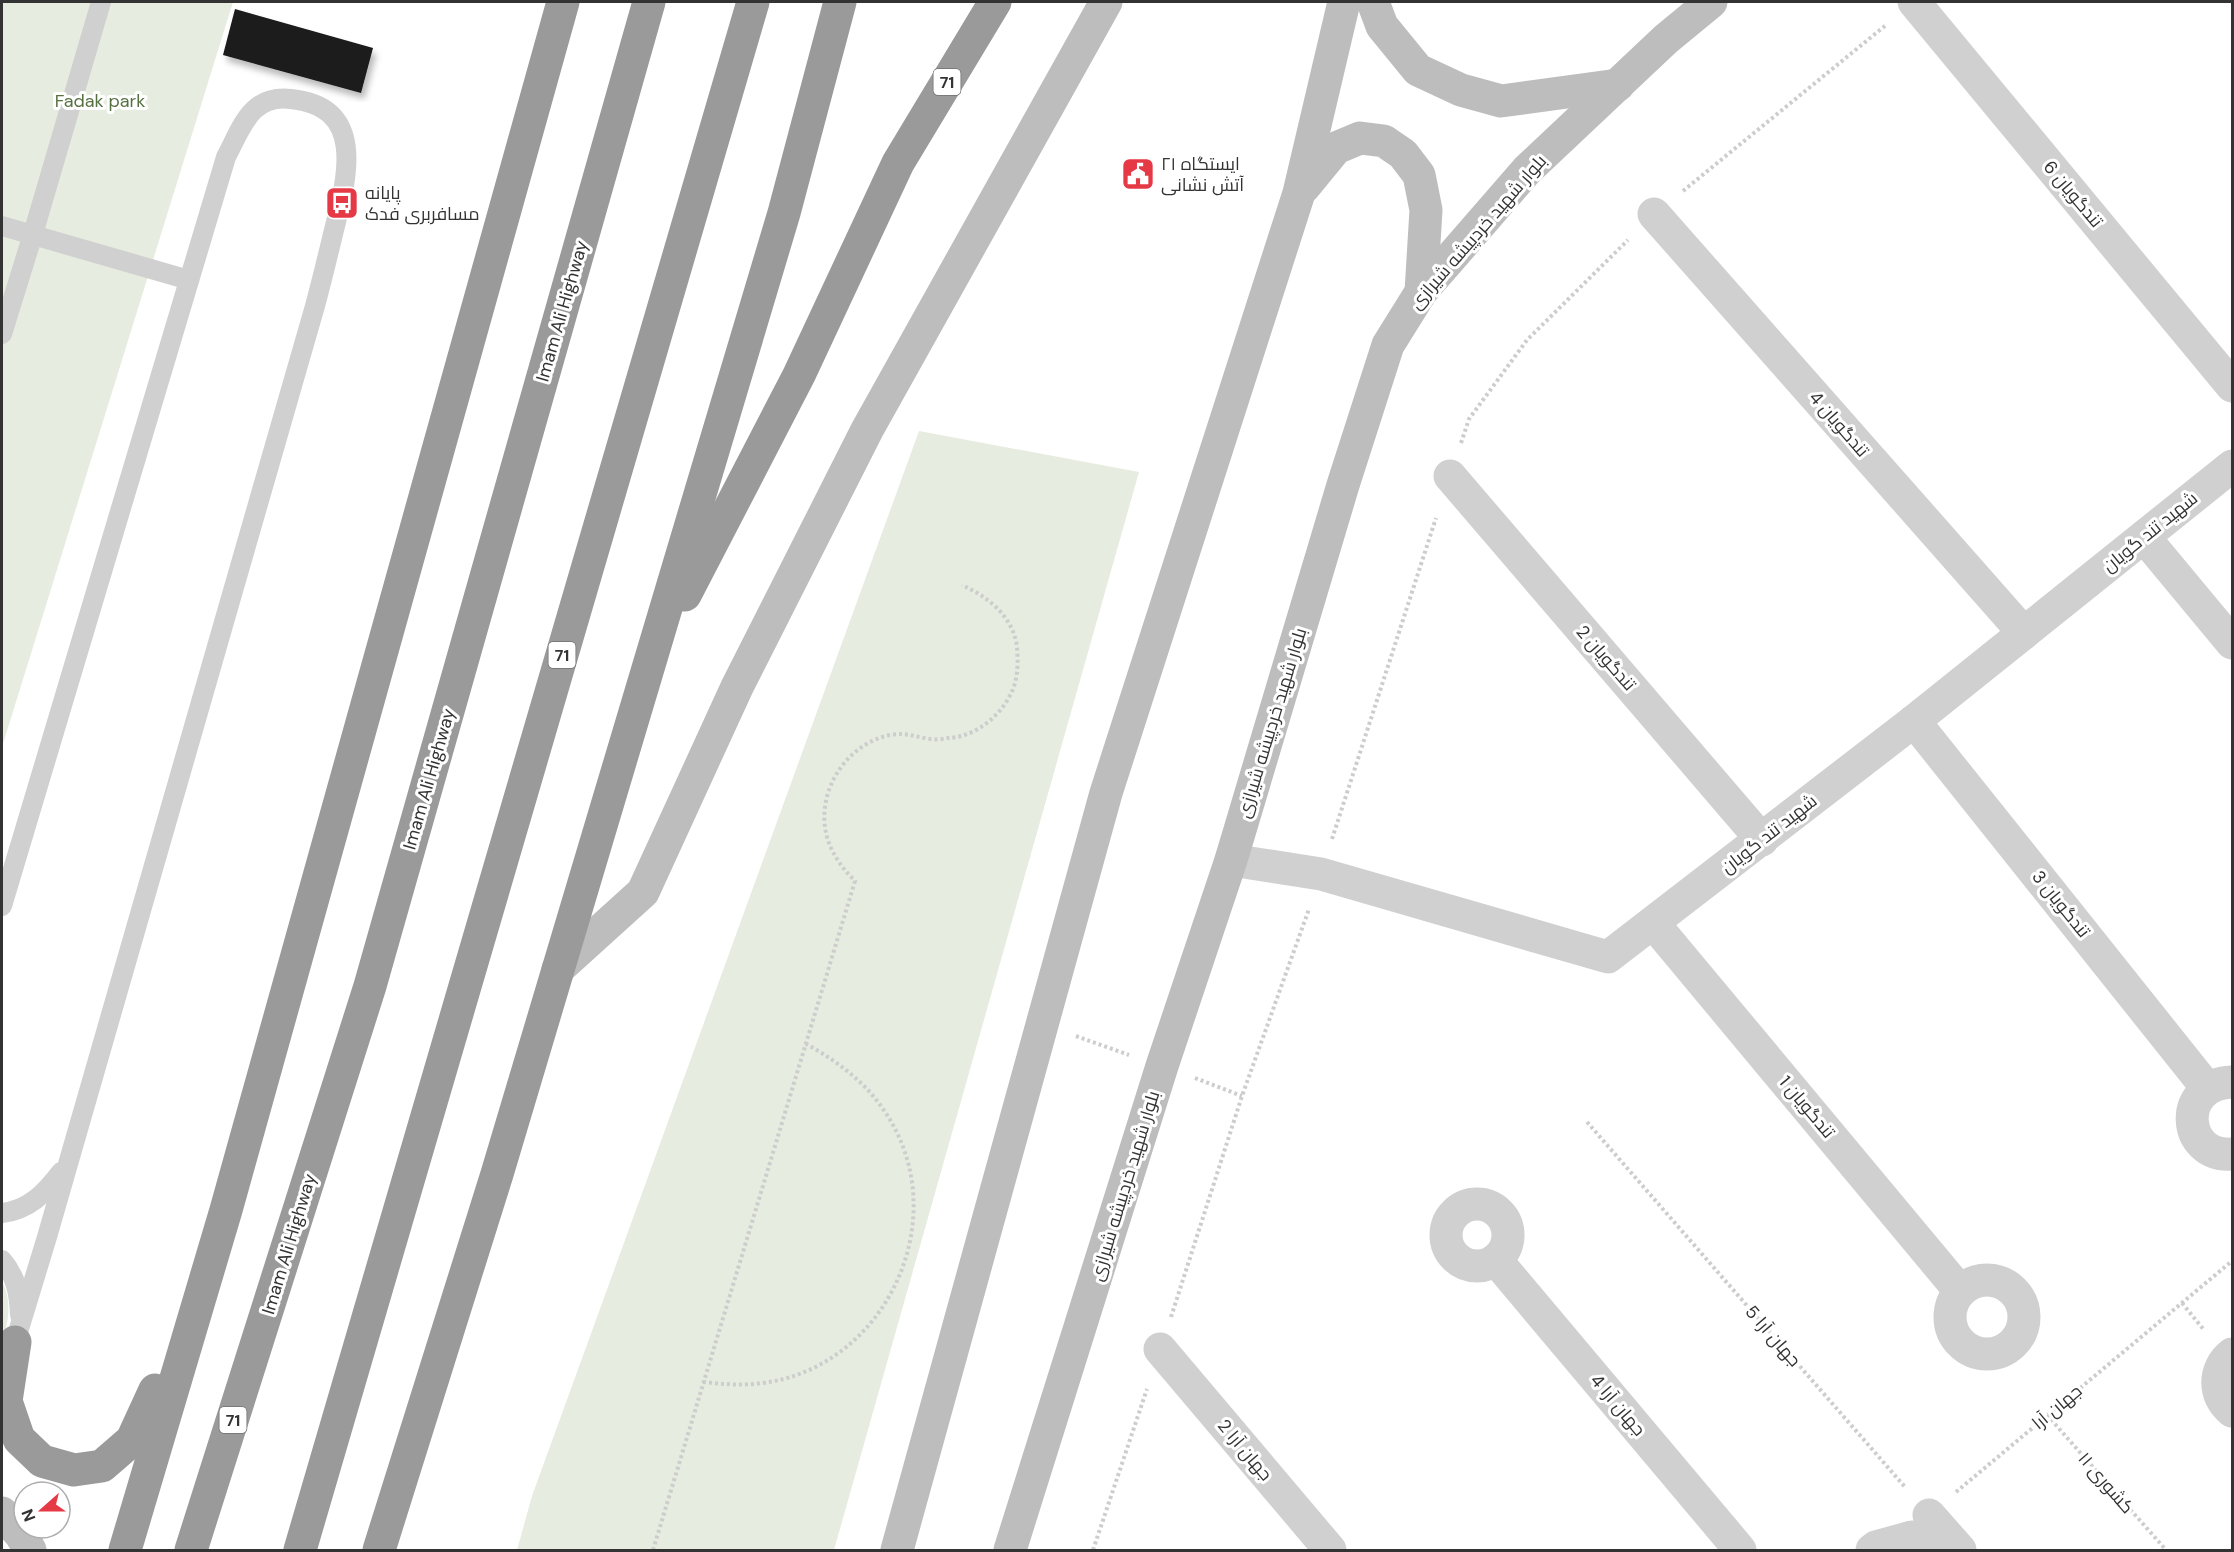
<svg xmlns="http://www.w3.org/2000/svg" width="2234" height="1552" font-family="'DM Sans',Cairo,sans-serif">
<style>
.green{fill:#e6ecdf}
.building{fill:#1a1a1a;filter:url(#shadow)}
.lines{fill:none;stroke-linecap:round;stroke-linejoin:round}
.path{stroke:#cdcdcd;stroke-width:4;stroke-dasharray:3 3;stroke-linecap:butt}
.lane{stroke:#d0d0d0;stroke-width:20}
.street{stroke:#d0d0d0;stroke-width:33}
.secondary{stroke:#bdbdbd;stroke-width:33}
.highway{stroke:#9a9a9a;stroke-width:33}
.labels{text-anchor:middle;stroke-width:6;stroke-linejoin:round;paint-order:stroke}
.shield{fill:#fff;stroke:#707070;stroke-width:1.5}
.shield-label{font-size:16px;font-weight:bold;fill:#333}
.park-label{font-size:18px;fill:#56703f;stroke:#fff}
.poi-label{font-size:18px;fill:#333;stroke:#fff;text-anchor:start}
.street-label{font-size:18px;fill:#333;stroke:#fff}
</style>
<defs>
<filter id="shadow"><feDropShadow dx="3.5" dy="6" stdDeviation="3" flood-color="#0004"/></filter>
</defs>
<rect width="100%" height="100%" fill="#fff"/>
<g class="green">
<path d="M2 2H233L2 747Z"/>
<path d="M919 431 1139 472 834 1550H517L532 1496Z"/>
<path d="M2 1282C11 1297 10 1322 2 1338Z"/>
</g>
<path class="building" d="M235 9 373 48 361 93 223 55Z"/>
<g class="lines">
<g class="path">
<path d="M1683 191 1886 25"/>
<path d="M1461 443 1469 419 1527 340 1628 240"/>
<path d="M1332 839 1436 518"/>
<path d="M1076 1036 1129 1055"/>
<path d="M1195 1078 1242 1096"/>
<path d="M1587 1122 1905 1487"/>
<path d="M2182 1303 2204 1330"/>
<path d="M1171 1317 1242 1096 1309 909"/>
<path d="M703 1382C723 1384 743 1386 762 1383 880 1369 950 1231 894 1127 874 1089 843 1064 806 1044"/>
<path d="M2047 1415 2166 1550"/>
<path d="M1956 1492 2232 1261"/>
<path d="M653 1550 855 881C845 871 837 861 831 848 810 802 841 745 890 735 905 732 916 737 930 739 936 740 943 739 948 738 978 737 1007 711 1015 683 1018 672 1018 659 1017 647 1013 616 988 597 962 585"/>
<path d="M1093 1550 1147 1389"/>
</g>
<g class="lane">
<path d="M2 226 189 280"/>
<path d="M2 334 33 234 101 2"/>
<path d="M2 906 226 157C242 127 251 94 291 99 367 107 347 178 334 230 328 255 322 280 315 306L47 1237 15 1342"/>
<path d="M2 1213C29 1210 45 1193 61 1172"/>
<path d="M2 1260C16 1276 19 1293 20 1315"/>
</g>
<g class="street">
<path d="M1914 2 2232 386"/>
<path d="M1654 214 2024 633"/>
<path d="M1450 476 1762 840"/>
<path d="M2144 537 2232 643"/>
<path d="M1914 721 2207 1088"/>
<path d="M1231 860 1321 874 1608 957 1914 721 2232 466"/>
<path d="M1654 924 1960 1291"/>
<path d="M2232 1082C2176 1084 2182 1158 2232 1154"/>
<circle cx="1477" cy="1235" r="31"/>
<path d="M1496 1260 1740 1550"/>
<circle cx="1987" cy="1317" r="37"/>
<path d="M1160 1349 1330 1550"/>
<path d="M2232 1354C2213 1369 2213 1396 2232 1411"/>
<path d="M1929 1515 1960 1550"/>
<path d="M1872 1550 1876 1547 1912 1537 1931 1550"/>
</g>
<g class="secondary">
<path d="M1373 2 1382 26 1418 70 1461 90 1501 101 1618 85"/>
<path d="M1304 187 1336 148 1360 138 1384 141 1403 154 1419 175 1426 210 1421 292"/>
<path d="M558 969 643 892 737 687 867 430 1106 2"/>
<path d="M2 1513 21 1535 30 1550"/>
<path d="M897 1550 1106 793 1299 193 1344 2"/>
<path d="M1010 1550 1162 1066 1231 860 1343 485 1388 345 1421 292 1527 170 1666 39 1711 2"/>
</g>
<g class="highway">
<path d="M685 595 799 375 898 163 995 2"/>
<path d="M15 1342 6 1401 19 1439 42 1461 74 1470 102 1466 132 1440 155 1390"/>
<path d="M125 1550 226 1210 563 2"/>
<path d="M191 1550 370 986 649 2"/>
<path d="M300 1550C449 1034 604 519 753 2"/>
<path d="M379 1550 497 1174 784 213 840 2"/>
</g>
</g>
<defs>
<g id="civic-square" transform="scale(1.725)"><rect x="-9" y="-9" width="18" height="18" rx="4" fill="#e63946" stroke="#fff"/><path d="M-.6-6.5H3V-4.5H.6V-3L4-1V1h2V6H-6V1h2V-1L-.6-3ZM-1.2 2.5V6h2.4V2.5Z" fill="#fff"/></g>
<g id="bus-square" transform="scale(1.725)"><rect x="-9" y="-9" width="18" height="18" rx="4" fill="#e63946" stroke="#fff"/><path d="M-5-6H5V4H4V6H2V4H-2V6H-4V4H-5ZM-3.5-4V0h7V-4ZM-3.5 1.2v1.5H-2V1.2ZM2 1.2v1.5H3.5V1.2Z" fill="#fff"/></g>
</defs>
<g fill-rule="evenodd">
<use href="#civic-square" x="1138" y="174"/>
<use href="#bus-square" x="342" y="203"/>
</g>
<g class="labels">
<g class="shield">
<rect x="933.5" y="69" width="27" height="26" rx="4.5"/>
<rect x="548.5" y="642" width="27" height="26" rx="4.5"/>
<rect x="219.5" y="1407" width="27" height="26" rx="4.5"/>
</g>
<g class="shield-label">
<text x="947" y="88">71</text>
<text x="562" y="661">71</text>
<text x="233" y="1426">71</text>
</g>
<g class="park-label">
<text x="100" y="107">Fadak park</text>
</g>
<g class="poi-label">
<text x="1161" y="170">ایستگاه ۲۱<tspan x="1161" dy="21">آتش نشانی</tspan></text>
<text x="365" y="199">پایانه<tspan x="365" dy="21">مسافربری فدک</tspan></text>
</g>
<g class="street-label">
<text transform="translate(2073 194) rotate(50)" y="6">تندگویان 6</text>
<text transform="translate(1478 232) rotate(-49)" y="6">بلوار شهید خردپیشه شیرازی</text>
<text transform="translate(562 311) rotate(-74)" y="6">Imam Ali Highway</text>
<text transform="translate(1839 424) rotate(49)" y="6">تندگویان 4</text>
<text transform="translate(2150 532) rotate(-39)" y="6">شهید تند گویان</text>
<text transform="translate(1606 658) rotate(49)" y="6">تندگویان 2</text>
<text transform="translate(1272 723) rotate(-73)" y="6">بلوار شهید خردپیشه شیرازی</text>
<text transform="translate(429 779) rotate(-74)" y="6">Imam Ali Highway</text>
<text transform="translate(1769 834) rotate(-38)" y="6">شهید تند گویان</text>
<text transform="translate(2061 904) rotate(51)" y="6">تندگویان 3</text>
<text transform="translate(1807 1107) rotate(50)" y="6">تندگویان 1</text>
<text transform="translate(1125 1186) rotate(-73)" y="6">بلوار شهید خردپیشه شیرازی</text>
<text transform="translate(289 1244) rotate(-73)" y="6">Imam Ali Highway</text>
<text transform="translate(1773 1336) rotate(49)" y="6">جهان آرا 5</text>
<text transform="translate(1618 1405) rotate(50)" y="6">جهان آرا 4</text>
<text transform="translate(2057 1407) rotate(-40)" y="6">جهان آرا</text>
<text transform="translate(1245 1450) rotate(50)" y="6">جهان آرا 2</text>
<text transform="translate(2106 1483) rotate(49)" y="6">کشوری ۱۱</text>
</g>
</g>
<rect width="2234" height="1552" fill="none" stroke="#333333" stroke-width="6"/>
<g transform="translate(42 1510) rotate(249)"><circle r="28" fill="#ffffff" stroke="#adadad" stroke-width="1.5"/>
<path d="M0-4.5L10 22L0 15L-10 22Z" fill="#e63946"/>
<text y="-9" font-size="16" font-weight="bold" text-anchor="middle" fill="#333333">N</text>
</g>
</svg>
